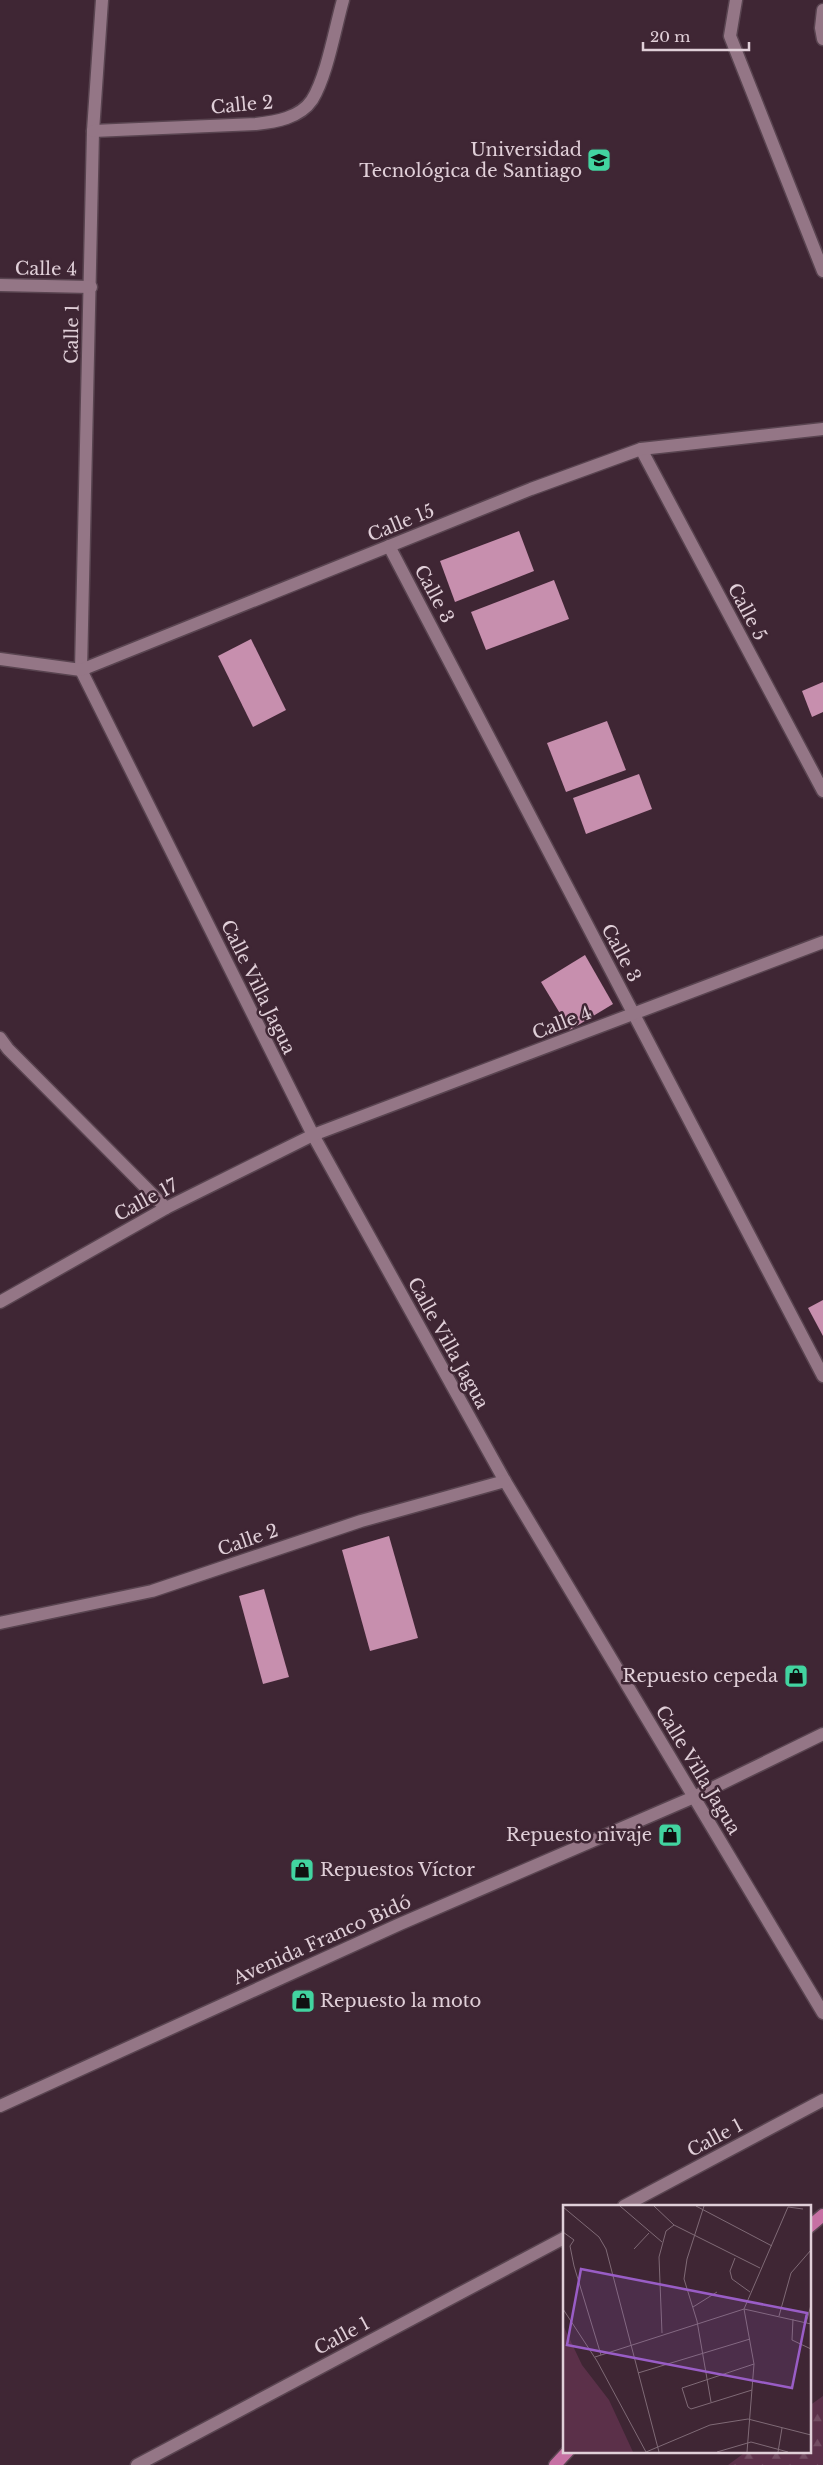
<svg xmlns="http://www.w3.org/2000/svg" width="823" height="2465" font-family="'Libre Baskerville',serif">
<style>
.forest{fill:url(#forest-firs)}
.building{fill:#c78fae}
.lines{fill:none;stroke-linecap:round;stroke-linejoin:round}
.lane-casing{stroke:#594450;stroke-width:15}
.street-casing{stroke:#594450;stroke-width:15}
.primary-casing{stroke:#594450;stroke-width:15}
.lane{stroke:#947686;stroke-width:12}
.street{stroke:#947686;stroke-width:12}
.primary{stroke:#c670a3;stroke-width:12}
.labels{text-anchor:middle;stroke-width:5;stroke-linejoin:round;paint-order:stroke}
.street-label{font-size:18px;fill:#e0cfd8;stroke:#3f2634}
.poi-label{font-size:18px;fill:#e0cfd8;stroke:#3f2634;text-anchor:end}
.inset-road{fill:none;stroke:#7f6a76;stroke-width:1}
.view{fill:#995dc6;fill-opacity:0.15;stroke:#995dc6;stroke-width:2.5}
.inset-edge{fill:none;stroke:#e0cfd8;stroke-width:2.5}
</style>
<defs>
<pattern id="forest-firs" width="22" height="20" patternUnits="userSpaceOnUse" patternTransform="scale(1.25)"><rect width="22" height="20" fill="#5b3049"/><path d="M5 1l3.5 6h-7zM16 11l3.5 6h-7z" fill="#724d62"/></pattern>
</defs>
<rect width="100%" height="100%" fill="#3f2634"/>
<path class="forest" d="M823 2396V2465H728L747 2451H809V2406Z"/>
<g class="building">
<path d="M519 531 534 571 455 602 440 561Z"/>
<path d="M554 580 569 619 486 650 471 612Z"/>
<path d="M251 639 286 710 253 727 218 656Z"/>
<path d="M823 682V712L812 717 802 691Z"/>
<path d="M607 721 626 770 566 792 547 743Z"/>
<path d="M639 774 652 809 586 834 573 798Z"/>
<path d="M585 955 613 1004 570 1030 541 982Z"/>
<path d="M823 1300V1336L808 1308Z"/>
<path d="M389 1536 418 1638 370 1651 342 1550Z"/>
<path d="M264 1589 289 1677 263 1684 239 1596Z"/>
</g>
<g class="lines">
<g class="lane-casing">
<g id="lane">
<path d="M736 0 730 36 823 271"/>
<path d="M823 10 821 28 823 39"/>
</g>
</g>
<g class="street-casing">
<g id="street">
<path d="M102 0 93 131 81 670 313 1135 505 1481 823 2013"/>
<path d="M93 131 256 124C275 122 300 118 312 100 327 76 335 28 343 0"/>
<path d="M0 285 91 287"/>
<path d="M641 449 823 791"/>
<path d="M389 546 823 1376"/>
<path d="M0 659 81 670 531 489 641 449 823 429"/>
<path d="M0 1038 8 1049 166 1208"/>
<path d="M0 1302 166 1208 313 1135 823 942"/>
<path d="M0 1623 152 1591 361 1521 505 1481"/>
<path d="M0 2106 400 1924 694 1797 823 1734"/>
<path d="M624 2206 823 2100"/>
<path d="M137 2465 564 2238"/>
</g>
</g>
<g class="primary-casing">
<g id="primary">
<path d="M809 2227 823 2215"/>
<path d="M555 2465 568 2451"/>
</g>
</g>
<use href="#lane" class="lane"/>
<use href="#street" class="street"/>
<use href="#primary" class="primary"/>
</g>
<defs>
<g id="university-square" transform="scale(1.25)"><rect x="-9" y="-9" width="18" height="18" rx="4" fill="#42d4a0" stroke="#3f2634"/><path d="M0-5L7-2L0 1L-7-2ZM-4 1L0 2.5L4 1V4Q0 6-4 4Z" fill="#111"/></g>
<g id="shop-square" transform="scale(1.25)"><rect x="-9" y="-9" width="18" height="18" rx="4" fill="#42d4a0" stroke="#3f2634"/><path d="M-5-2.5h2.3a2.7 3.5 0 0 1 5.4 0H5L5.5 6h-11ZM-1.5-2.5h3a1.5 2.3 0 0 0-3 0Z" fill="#111"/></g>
</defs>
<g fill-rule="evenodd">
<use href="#university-square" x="599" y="160"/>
<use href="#shop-square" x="796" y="1676"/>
<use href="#shop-square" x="670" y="1835"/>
<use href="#shop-square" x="302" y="1870"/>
<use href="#shop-square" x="303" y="2001"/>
</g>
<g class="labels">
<g class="street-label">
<text transform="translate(242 105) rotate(-5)" y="6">Calle 2</text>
<text transform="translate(46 269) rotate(1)" y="6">Calle 4</text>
<text transform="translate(72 334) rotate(-89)" y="6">Calle 1</text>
<text transform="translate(401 523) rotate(-22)" y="6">Calle 15</text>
<text transform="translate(434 594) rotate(62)" y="6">Calle 3</text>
<text transform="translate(747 612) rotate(62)" y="6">Calle 5</text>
<text transform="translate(621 953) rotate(62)" y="6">Calle 3</text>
<text transform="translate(258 987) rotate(64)" y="6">Calle Villa Jagua</text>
<text transform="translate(562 1023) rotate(-21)" y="6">Calle 4</text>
<text transform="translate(146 1200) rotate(-28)" y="6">Calle 17</text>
<text transform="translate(448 1343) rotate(61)" y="6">Calle Villa Jagua</text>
<text transform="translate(248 1540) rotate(-19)" y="6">Calle 2</text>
<text transform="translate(698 1770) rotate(59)" y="6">Calle Villa Jagua</text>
<text transform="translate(322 1940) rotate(-24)" y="6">Avenida Franco Bidó</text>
<text transform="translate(715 2138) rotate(-28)" y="6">Calle 1</text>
<text transform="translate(342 2336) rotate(-28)" y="6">Calle 1</text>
</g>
<g class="poi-label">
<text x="582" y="156">Universidad<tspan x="582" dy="21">Tecnológica de Santiago</tspan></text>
<text x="778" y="1682">Repuesto cepeda</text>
<text x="652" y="1841">Repuesto nivaje</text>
<text x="320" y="1876" text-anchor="start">Repuestos Víctor</text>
<text x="320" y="2007" text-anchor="start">Repuesto la moto</text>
</g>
</g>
<g transform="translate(563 2205)">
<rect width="248" height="248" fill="#3f2634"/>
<path d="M0 120 19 160 46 195 70 247H0Z" fill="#5b3049"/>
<path class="inset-road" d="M57 1 99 37M91 1 111 20 197 63M133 1 209 41M141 1 124 54 121 74 134 116 148 197M0 2 36 32 43 44 96 247M225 2 240 4M0 27 11 35 7 41 11 61 38 150M71 44 86 28M172 53 167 66 169 74 187 87M130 102 154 87M0 104 34 156 83 247M216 111 228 68 248 45M230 114 229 135 248 144M243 118 248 100M99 128 96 52 103 26 111 20M32 152 181 104 248 119M75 168 187 134M189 185 128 204 125 202 119 183 191 159M83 247 147 220 185 214 248 230M154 247 188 237 225 247M184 247 191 159 181 104 225 2M215 247 219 223"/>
<path class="view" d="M18 64 244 108 229 183 4 140Z"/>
<rect width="248" height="248" class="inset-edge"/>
</g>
<path d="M643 42v8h106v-8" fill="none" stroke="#e0cfd8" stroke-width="2.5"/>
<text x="650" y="42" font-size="15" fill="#e0cfd8" stroke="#3f2634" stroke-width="4" paint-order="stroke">20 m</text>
</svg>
